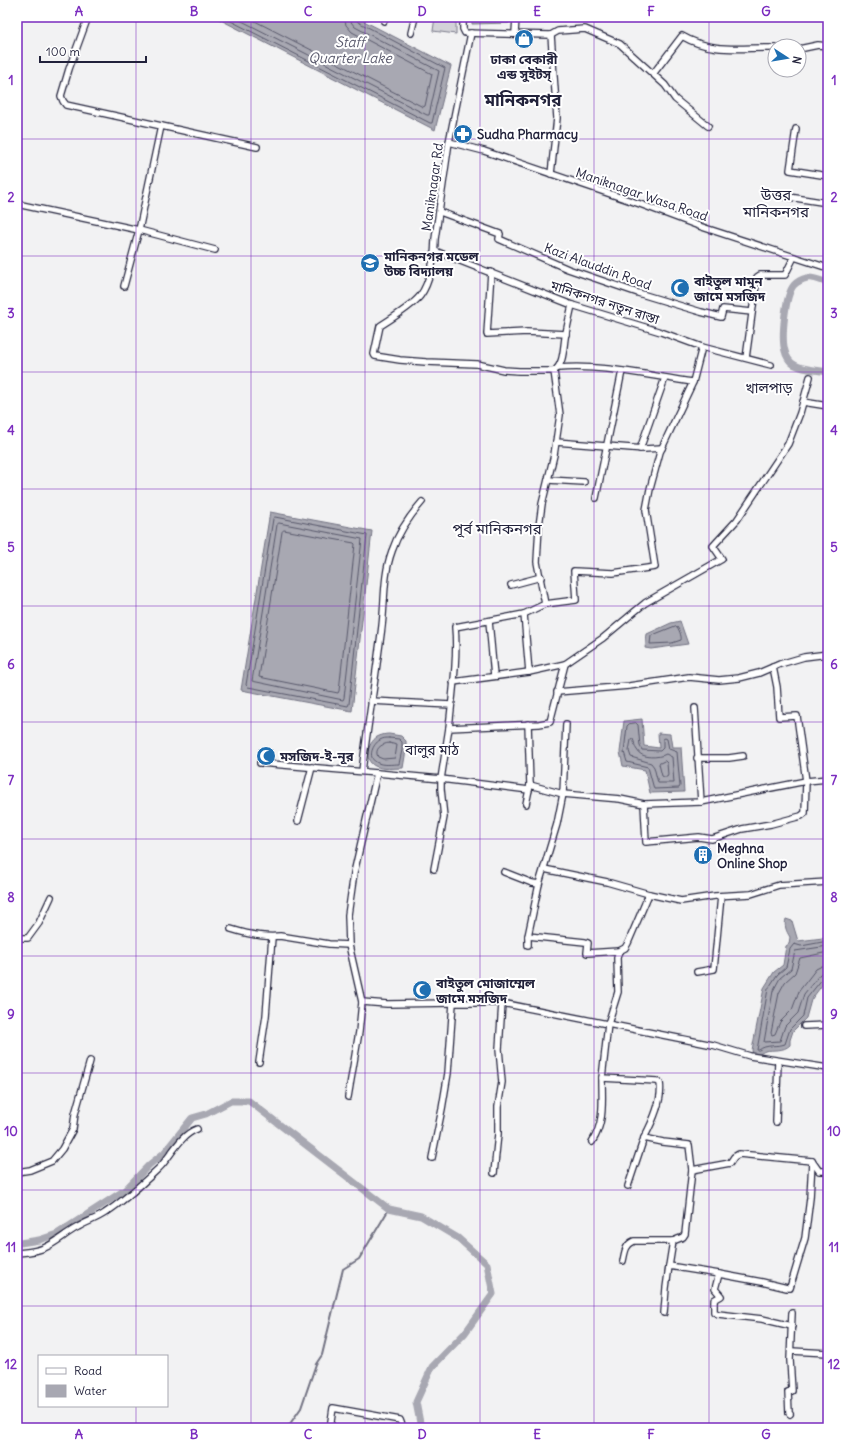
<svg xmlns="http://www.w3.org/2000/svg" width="845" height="1445" font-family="Delius,'Noto Sans Bengali',sans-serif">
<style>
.green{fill:#d3d3d8;stroke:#7a7a8a}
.water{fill:#a8a8b2;stroke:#727282}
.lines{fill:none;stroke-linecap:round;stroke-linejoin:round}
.shore{stroke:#58586b;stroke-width:1}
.stream{stroke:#727282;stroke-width:2}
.canal{stroke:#a8a8b2;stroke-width:7}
.minor-casing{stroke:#22223b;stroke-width:8}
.minor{stroke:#fff;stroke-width:5.5}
.grid{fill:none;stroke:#7b2cbf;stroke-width:1;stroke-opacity:0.55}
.labels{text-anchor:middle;stroke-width:4;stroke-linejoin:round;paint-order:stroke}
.poi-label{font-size:13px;font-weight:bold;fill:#22223b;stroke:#fff;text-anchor:start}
.street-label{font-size:13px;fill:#22223b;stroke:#fff}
.water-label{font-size:14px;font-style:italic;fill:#58586b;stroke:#fff}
.neighbourhood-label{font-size:14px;fill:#22223b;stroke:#fff}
.quarter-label{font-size:15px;fill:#22223b;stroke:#fff}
.district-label{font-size:17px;font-weight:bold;fill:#22223b;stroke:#fff}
.neatline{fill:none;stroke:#7b2cbf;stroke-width:1.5}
.grid-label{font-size:13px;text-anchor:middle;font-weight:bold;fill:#7b2cbf}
</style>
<rect width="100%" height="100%" fill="#f2f2f3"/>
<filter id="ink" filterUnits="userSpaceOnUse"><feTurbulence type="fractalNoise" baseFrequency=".025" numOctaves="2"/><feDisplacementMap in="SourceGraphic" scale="8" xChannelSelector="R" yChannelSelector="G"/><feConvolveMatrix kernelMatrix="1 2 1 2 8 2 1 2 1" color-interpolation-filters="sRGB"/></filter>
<g filter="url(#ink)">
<path class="green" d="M435 17H456V34L433 31Z"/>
<g class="water">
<path d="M215 17H356L451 66 435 130Z"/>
<path d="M472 17H510L509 23 472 24Z"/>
<path d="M270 512 372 531 352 711 241 690Z"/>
<path d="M680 621 688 644 651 649 645 648 647 634 671 623Z"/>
<path d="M642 719 644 746 659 748 658 733 670 734 672 747H681L684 792 650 793 645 770 623 766 620 752 624 721Z"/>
<path d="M389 734 401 736 406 741V750L403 768C394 768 383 770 375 766 363 760 368 743 377 737 381 735 385 734 389 734Z"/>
<path d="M786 919 792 921 798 941 823 938 827 937 828 934V977L811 1000 806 1018 793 1031 790 1040V1045C783 1052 774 1049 765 1051 761 1053 759 1055 753 1055L752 1050 764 988 774 972 783 965 786 946 789 944 790 937C786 931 784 925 786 919Z"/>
</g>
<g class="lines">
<g class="shore">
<path d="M223 17 430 123H432L445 68 358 22 355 17"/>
<path d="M234 17 427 115H429L439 71 355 27 351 22 350 17"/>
<path d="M247 17 423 107 425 106 432 74 352 32 346 25 344 17"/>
<path d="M275 517 367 535 349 704 348 706 248 687 246 685 273 519Z"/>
<path d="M279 523 362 539 344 698 343 700 252 681 277 525Z"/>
<path d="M284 530 354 543 355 544 339 691 338 693 259 677 282 532Z"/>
<path d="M676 626C679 628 682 637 681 640L672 643 650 644 651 636Z"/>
<path d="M636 723 638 725 640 746 642 750 660 751 663 748V739L665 738 667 739 669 749 677 752 680 786 679 788 654 789 648 767 627 762 624 752 627 726 629 724Z"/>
<path d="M389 738 399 739 402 742V750L399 764C392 764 382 766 376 762 367 757 373 744 380 740 383 738 386 738 389 738Z"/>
<path d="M633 739C635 742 634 747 637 750 641 759 659 758 666 754L672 757 674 783H658L654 767 651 763 631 757 629 751 631 740Z"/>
<path d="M389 743 397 745 395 758 383 759 378 757C374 749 381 744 389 743Z"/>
<path d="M665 761 667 763 668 775 667 777H664L662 776 659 764Z"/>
<path d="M828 941 801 946 794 944 790 949 786 967 777 975 768 989 757 1050H759C766 1044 777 1047 785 1044L790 1029 803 1016 807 998 823 978 828 976"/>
<path d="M828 946 795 951 791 969 780 978 773 991 764 1042 780 1041 785 1026 798 1013 804 994 820 974 828 971"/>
<path d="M828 952 800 958 795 973 785 982 779 993 771 1033 772 1035 775 1034 780 1022 792 1010 799 991 816 969 822 966 828 965"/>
</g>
<path class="stream" d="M287 1428 301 1408 316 1364 322 1355 343 1269 359 1259 389 1209"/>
<g class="canal">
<path d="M828 283C822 281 814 277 807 278 803 279 797 282 794 285 785 295 781 338 785 351 786 356 790 363 795 365 804 370 818 370 828 372"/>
<path d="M17 1243H20L39 1240 57 1234 125 1190 149 1165 164 1153 192 1118 206 1114 231 1101H249L389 1209 421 1216 458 1238 487 1264 493 1294 465 1333 432 1367 416 1402 421 1428"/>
</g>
<g class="minor-casing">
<g id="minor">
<path d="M88 17 69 69 61 96 63 101 66 105 257 147"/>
<path d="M463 17V29L465 33 551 35"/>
<path d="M384 21 385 17"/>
<path d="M411 33 415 17"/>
<path d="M471 33 449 142 435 239C435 256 430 283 420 296 412 306 391 319 380 326L374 354 375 356 400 360 426 362 477 364 504 370 519 371H554"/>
<path d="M515 34 516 17"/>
<path d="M551 35 558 31 585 29 620 44 665 85 675 99 708 126"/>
<path d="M551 35 557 118 551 174"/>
<path d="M799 49 818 45 828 46"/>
<path d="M653 74 682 36C713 54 741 47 775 48"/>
<path d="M796 129 790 170 828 176"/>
<path d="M449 142 484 151 640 204 699 226 828 268"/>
<path d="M776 195 828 203"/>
<path d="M17 204 139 230 215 250"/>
<path d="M440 212 500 234 499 239 568 269 638 293 701 312 721 317 723 309 752 312"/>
<path d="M435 251 572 305 661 332 702 347 771 365"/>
<path d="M491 272 487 334 527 332 566 334"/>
<path d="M124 286 139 230 161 126"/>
<path d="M746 358 757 277 760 275H785L794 257"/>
<path d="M558 368C603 364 649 376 693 382"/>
<path d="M810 377 800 413 788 444 737 520 713 546 722 559 645 603 603 638 565 664 550 722 539 724 449 728 441 779 377 773 354 873 348 915 349 945 362 1002 387 1004 453 1003H502L713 1045 750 1056 828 1068"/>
<path d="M803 402 828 406"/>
<path d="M556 442 644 449 662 448"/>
<path d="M640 449 665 378"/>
<path d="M548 480 584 482"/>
<path d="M596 498 622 371"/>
<path d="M511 585 541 577"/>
<path d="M545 604 576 600 574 571 613 573 655 567 646 510 650 489 660 452 693 382 702 347"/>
<path d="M489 621 494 676"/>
<path d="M565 664 529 672 524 614 545 604 537 562 539 526 542 504 554 455 560 415 554 371C565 364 563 344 566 333 568 323 570 314 572 305"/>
<path d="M453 682 529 672"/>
<path d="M557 692 629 686 689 677 719 680 739 678 759 673 780 664 804 657 828 654"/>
<path d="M371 701 451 705"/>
<path d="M695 708 701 802"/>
<path d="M449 728C452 697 458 657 455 627L524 614"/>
<path d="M697 758H729L743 756"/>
<path d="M260 763 377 773"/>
<path d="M362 771C368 723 376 675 382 626 385 602 383 575 392 551 398 533 409 517 422 502"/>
<path d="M530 785 563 794 620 799 644 804 701 802 806 781 828 779"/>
<path d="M526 804 530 785 528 724"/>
<path d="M644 804 646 842 699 837 712 839 742 829 771 824 801 816 805 813 806 781 797 716 779 717 777 687 773 667"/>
<path d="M298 821 312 767"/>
<path d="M434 869 444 817 441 789V779L529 790"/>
<path d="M544 869 607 882 649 894"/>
<path d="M504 872 532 883 539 884"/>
<path d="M231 929C247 934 263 938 280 936L329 944 349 945"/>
<path d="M528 936 585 942 588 943 587 953 619 951 617 958 618 992 608 1024 602 1078 657 1081 660 1083C663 1100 652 1123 644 1138L663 1142 689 1145 692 1170 730 1163 734 1157 739 1154 812 1161 819 1171H828"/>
<path d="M17 938H28L39 923 51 897"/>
<path d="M528 945V936L539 884 557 824 563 794 566 724"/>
<path d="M619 951 625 948 628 943 649 894 681 901 715 896 751 894 779 885 828 882"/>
<path d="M697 972 714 969 721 896"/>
<path d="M804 1026 828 1025"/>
<path d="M259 1062 266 1016 272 937"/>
<path d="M348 1097 359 1032 362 1002"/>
<path d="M776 1122 778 1061"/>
<path d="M592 1142C605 1122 602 1101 602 1078"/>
<path d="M432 1158 442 1109 448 1073 453 1003"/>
<path d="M17 1172 30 1170 52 1161 62 1149 73 1129 75 1114 90 1061"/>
<path d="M494 1173 498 1134V1107L502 1082 499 1049 502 1003"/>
<path d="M628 1186 644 1138"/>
<path d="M17 1253C26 1252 35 1252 44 1248 56 1243 66 1233 78 1227 86 1222 96 1219 105 1213 124 1201 142 1184 159 1168 171 1156 180 1135 197 1129"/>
<path d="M623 1261C625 1252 625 1245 634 1241H673L683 1237 685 1234 692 1170"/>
<path d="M669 1266 673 1241"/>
<path d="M664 1313 666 1288 669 1266 719 1274"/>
<path d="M792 1326 762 1319 718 1314 714 1312V1300L721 1296 715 1289 719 1274 762 1282 787 1288H790L805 1238 810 1198 812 1161"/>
<path d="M791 1351 828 1353"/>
<path d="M790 1414 789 1413 788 1392 792 1391 790 1360 792 1313"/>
<path d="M330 1428 333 1408 400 1420 403 1428"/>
</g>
</g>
<use href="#minor" class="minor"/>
</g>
</g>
<path class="grid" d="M136 17V1356M251 17V1428M365 17V1428M480 17V1428M594 17V1428M709 17V1428M17 139H828M17 256H828M17 372H828M17 489H828M17 606H828M17 722H828M17 839H828M17 956H828M17 1073H828M17 1190H828M17 1306H828M136 1406V1428"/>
<defs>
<g id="shop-disc" transform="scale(1)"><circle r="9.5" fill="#1f6fb2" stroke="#fff"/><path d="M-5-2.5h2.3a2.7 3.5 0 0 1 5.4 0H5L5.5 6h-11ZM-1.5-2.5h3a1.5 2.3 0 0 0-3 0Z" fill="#fff"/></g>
<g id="pharmacy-disc" transform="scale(1)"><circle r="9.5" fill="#1f6fb2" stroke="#fff"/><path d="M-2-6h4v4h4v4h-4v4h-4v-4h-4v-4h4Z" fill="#fff"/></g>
<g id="school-disc" transform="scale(1)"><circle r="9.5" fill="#1f6fb2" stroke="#fff"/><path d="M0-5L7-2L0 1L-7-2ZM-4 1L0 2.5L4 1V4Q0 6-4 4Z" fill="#fff"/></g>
<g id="mosque-disc" transform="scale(1)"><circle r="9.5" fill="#1f6fb2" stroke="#fff"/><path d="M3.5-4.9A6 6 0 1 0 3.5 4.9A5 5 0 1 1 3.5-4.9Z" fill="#fff"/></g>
<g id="building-disc" transform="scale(1)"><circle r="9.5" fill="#1f6fb2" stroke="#fff"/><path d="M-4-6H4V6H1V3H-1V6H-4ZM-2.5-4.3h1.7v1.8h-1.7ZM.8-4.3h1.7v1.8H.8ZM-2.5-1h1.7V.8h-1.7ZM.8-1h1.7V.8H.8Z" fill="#fff"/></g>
</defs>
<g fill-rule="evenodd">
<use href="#shop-disc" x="524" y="39"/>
<use href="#pharmacy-disc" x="463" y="134"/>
<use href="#school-disc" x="370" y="263"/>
<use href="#mosque-disc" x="680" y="288"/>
<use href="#mosque-disc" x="266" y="756"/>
<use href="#building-disc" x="703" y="855"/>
<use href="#mosque-disc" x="422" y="990"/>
</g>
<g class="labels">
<g class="poi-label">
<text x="524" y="64" text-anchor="middle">ঢাকা বেকারী<tspan x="524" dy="15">এন্ড সুইটস্</tspan></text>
<text x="477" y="139">Sudha Pharmacy</text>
<text x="384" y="261">মানিকনগর মডেল<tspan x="384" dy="15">উচ্চ বিদ্যালয়</tspan></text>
<text x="694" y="286">বাইতুল মামুন<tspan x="694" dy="15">জামে মসজিদ</tspan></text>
<text x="280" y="761">মসজিদ-ই-নূর</text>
<text x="717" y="853">Meghna<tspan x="717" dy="15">Online Shop</tspan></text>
<text x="436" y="988">বাইতুল মোজাম্মেল<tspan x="436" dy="15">জামে মসজিদ</tspan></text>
</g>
<g class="street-label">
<text transform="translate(432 187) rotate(-82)" y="5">Maniknagar Rd</text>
<text transform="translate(642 194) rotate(19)" y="5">Maniknagar Wasa Road</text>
<text transform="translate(598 266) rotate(20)" y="5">Kazi Alauddin Road</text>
<text transform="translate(605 302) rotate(18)" y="5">মানিকনগর নতুন রাস্তা</text>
</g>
<g class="water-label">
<text x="350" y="47">Staff<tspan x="350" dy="16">Quarter Lake</tspan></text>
</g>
<g class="neighbourhood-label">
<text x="769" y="393">খালপাড়</text>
<text x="432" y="755">বালুর মাঠ</text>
</g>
<g class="quarter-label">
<text x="776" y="200">উত্তর<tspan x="776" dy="17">মানিকনগর</tspan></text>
<text x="497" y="534">পূর্ব মানিকনগর</text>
</g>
<g class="district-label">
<text x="523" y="106">মানিকনগর</text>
</g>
</g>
<rect width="845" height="1445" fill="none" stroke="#fff" stroke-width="44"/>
<rect x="38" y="1355" width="130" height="52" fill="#ffffff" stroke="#a7a7b1"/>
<rect x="46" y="1368" width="20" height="6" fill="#ffffff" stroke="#a7a7b1"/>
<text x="74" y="1375" font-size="12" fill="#22223b">Road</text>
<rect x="46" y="1385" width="20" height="12" fill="#a8a8b2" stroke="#a7a7b1"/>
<text x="74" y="1395" font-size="12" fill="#22223b">Water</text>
<g transform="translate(787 58) rotate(102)"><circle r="19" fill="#ffffff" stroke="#a7a7b1"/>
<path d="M0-3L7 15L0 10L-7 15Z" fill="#1f6fb2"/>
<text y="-6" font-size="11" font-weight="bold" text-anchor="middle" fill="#22223b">N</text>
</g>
<path d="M40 56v6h106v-6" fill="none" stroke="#22223b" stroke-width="2"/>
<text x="46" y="56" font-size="12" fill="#22223b" stroke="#ffffff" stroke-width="3" paint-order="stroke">100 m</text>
<rect x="22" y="22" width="801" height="1401" class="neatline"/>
<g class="grid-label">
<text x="79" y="16">A</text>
<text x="194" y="16">B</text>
<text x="308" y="16">C</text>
<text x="422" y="16">D</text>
<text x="537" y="16">E</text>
<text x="651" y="16">F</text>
<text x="766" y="16">G</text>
<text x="11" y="85">1</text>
<text x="834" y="85">1</text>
<text x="11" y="202">2</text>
<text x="834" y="202">2</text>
<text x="11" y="318">3</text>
<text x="834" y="318">3</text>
<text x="11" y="435">4</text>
<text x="834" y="435">4</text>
<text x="11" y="552">5</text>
<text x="834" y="552">5</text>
<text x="11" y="669">6</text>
<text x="834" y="669">6</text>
<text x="11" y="785">7</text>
<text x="834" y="785">7</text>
<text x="11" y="902">8</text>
<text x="834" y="902">8</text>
<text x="11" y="1019">9</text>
<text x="834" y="1019">9</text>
<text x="11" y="1136">10</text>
<text x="834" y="1136">10</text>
<text x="11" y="1252">11</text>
<text x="834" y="1252">11</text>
<text x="11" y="1369">12</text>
<text x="834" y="1369">12</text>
<text x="79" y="1439">A</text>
<text x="194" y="1439">B</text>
<text x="308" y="1439">C</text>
<text x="422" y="1439">D</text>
<text x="537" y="1439">E</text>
<text x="651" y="1439">F</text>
<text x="766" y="1439">G</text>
</g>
</svg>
